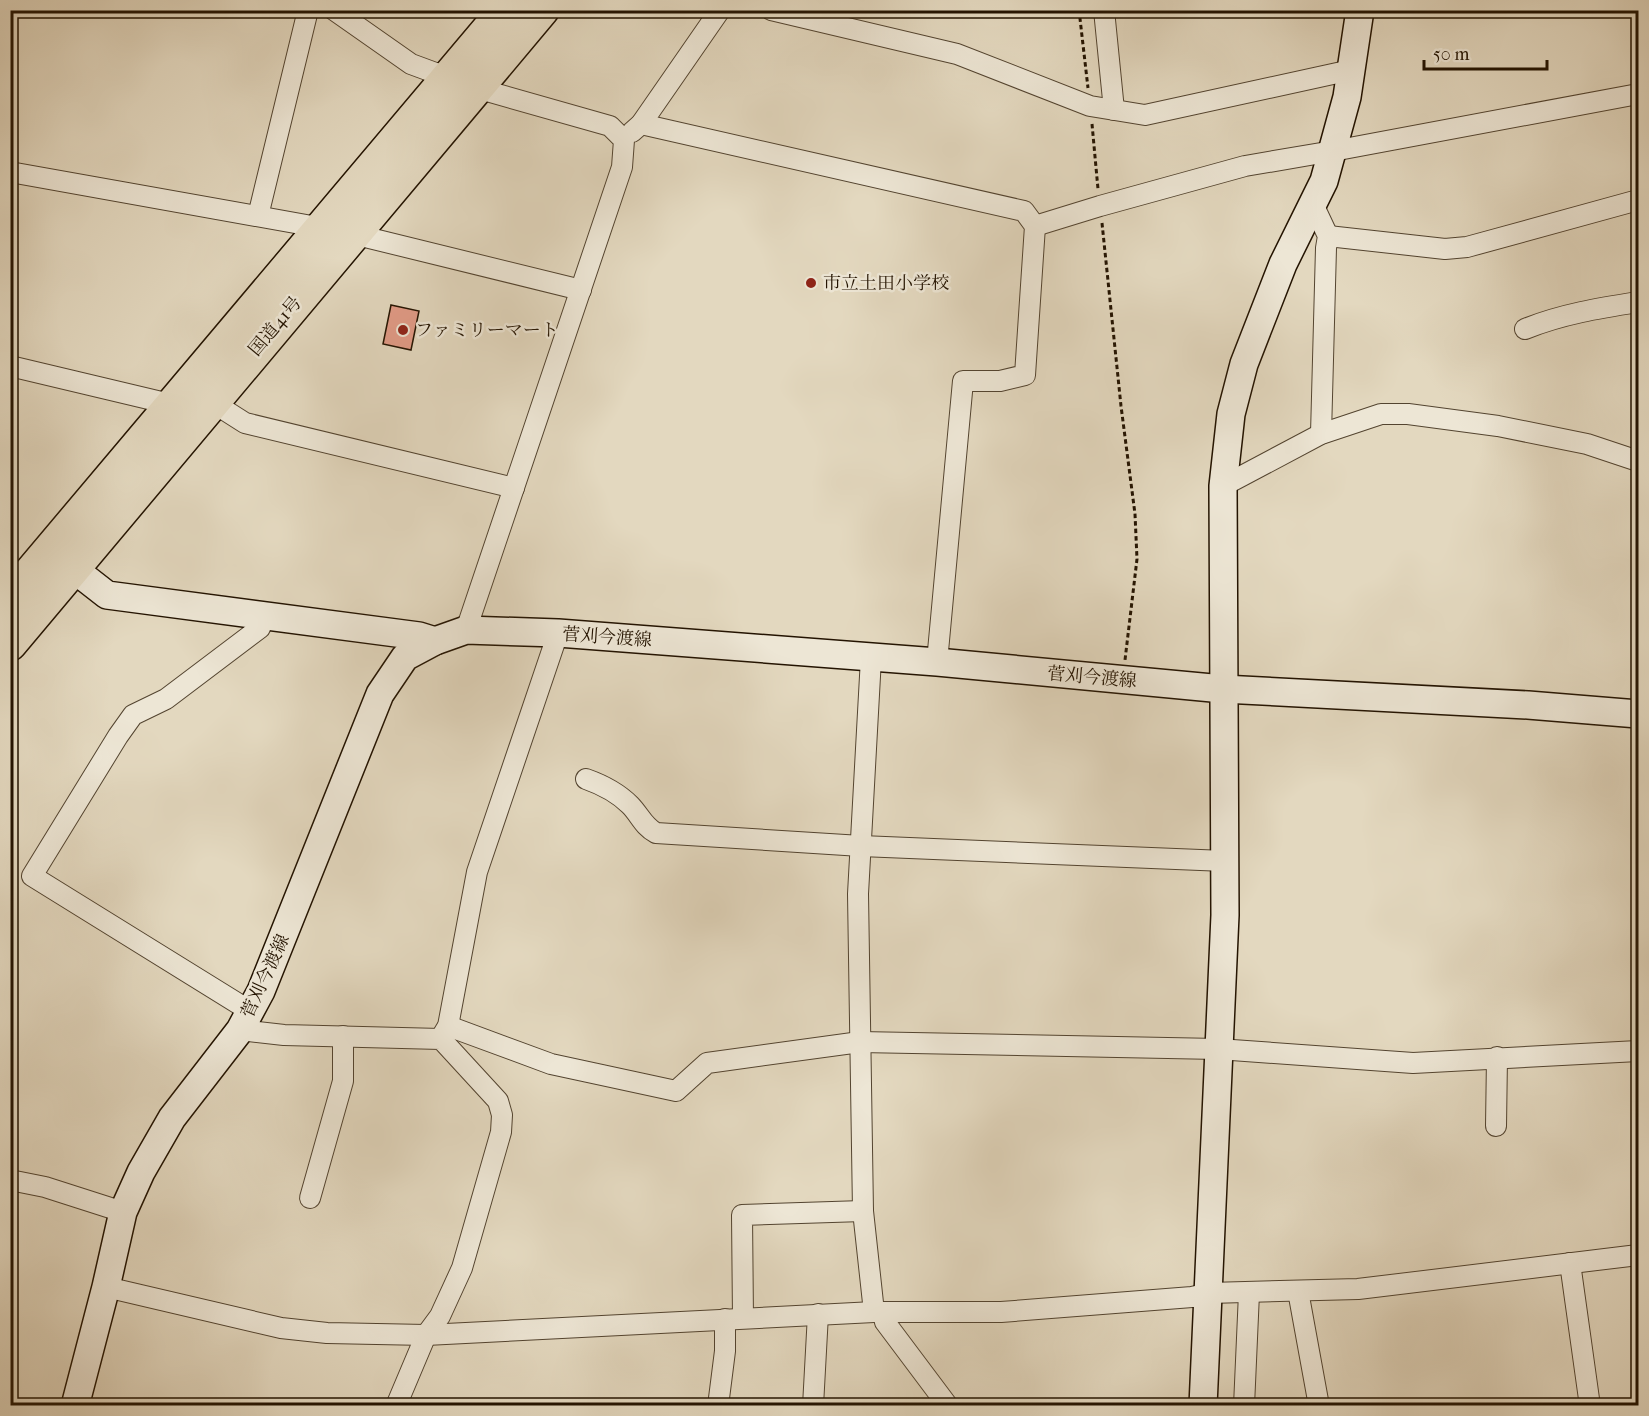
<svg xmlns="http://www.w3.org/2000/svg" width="1649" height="1416" font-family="'IM FELL French Canon','Noto Serif JP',serif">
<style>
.building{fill:#e29b87;stroke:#231301;stroke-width:1.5}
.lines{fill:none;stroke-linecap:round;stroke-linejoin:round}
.street-casing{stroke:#534430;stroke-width:22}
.secondary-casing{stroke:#231301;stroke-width:30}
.highway-casing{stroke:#231301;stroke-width:36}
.path{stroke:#231301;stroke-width:3;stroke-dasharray:4.5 3;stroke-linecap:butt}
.street{stroke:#ede6d5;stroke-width:20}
.secondary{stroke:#ede6d5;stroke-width:27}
.highway{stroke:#e3d8bf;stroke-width:33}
.poi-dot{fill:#8f2418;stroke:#ede6d5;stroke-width:2}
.labels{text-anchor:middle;stroke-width:5;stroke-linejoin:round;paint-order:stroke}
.poi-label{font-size:18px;fill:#231301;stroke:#ede6d5;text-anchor:start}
.street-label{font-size:18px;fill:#231301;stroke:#ede6d5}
</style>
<rect width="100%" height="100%" fill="#e3d8bf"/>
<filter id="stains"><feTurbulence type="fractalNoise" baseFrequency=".00333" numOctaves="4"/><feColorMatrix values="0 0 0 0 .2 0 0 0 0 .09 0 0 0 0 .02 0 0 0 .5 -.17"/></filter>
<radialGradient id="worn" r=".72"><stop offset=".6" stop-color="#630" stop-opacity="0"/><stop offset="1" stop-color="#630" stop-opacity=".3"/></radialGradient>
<path class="building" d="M391 305 419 311 411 350 383 344Z"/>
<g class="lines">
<g class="street-casing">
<g id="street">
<path d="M334 10 411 64 476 88 610 126 624 140 622 167 466 630"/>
<path d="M771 10 957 54 1090 106 1145 115 1351 70"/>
<path d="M1104 10 1114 110"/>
<path d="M641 124 1024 211 1035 226 1025 375 1000 381H963L937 662"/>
<path d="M632 132 641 124 720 10"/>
<path d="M10 172 323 228"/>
<path d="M1313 204 1328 236 1326 248 1321 434"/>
<path d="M258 216 308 10"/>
<path d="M1035 226 1100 206 1245 166 1333 151 1638 94"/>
<path d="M353 234 581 290"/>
<path d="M1328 236 1445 249 1467 247 1638 200"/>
<path d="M1525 329C1562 314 1600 308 1638 302"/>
<path d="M10 366 174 405"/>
<path d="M212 402 245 423 514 488"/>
<path d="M1223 486 1321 434 1381 414H1408L1498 426 1587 444 1638 461"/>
<path d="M871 658 858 894 863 1211 874 1312"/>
<path d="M586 779C603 785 617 792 630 805 640 815 643 826 656 833L861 846 1225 861"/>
<path d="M250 1011 32 876 118 736 133 715 166 699 260 628 265 615"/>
<path d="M448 1026 551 1064 676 1091 707 1063 860 1042 1218 1049 1413 1063 1638 1051"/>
<path d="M240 1030 284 1035 441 1039 498 1101 502 1115 501 1132 462 1268 440 1316 426 1335 396 1406"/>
<path d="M442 1036 448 1026 477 872 558 633"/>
<path d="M1496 1126 1497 1057"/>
<path d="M10 1180 45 1187 123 1212"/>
<path d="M310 1198 343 1081V1036"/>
<path d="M1570 1263 1589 1399"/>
<path d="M106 1287 281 1328 327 1333 426 1335 874 1312H1001L1192 1297 1209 1293 1358 1289 1638 1255"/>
<path d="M1298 1291 1319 1406"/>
<path d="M883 1312 885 1322 948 1406"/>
<path d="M743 1318 742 1215 863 1211"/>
<path d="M718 1406 725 1351V1319"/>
<path d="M813 1406 818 1314"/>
<path d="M1244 1406 1249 1293"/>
</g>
</g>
<g class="secondary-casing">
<g id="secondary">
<path d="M57 556 107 595 419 636 435 641"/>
<path d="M75 1406 106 1287 123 1212 141 1172 172 1118 240 1030 261 991 380 694 405 657 435 641 466 630 558 633 937 662 1223 689 1528 705 1638 714"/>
<path d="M1203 1406 1225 915 1223 486 1231 414 1244 364 1283 264 1324 181 1347 97 1360 10"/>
</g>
</g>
<g class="highway-casing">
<g id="highway">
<path d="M10 597 505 10"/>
<path d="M10 644 542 10"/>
</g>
</g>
<g class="path">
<path d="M1079 10 1088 88"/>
<path d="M1092 124 1098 189"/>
<path d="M1102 223 1121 406 1135 514 1137 559 1125 660"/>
<path d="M10 1311 14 1312 10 1327"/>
</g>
<use href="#street" class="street"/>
<use href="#secondary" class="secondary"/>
<use href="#highway" class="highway"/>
</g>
<g class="poi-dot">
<circle cx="811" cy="283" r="6"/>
<circle cx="403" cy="330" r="6"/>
</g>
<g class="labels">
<g class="poi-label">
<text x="823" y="289">市立土田小学校</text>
<text x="415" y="336">ファミリーマート</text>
</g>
<g class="street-label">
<text transform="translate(275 326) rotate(-50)" y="6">国道41号</text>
<text transform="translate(607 637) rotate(4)" y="6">菅刈今渡線</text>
<text transform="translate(1092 677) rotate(5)" y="6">菅刈今渡線</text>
<text transform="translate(265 976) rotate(-65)" y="6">菅刈今渡線</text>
</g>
</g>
<rect width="1649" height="1416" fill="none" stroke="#e3d8bf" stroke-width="36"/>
<rect x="12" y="12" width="1625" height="1392" fill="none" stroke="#231301" stroke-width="3"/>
<rect x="18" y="18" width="1613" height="1380" fill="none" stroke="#231301" stroke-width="1.5"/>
<path d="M1424 60v9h123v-9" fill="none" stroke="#231301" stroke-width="3"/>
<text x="1433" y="60" font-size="18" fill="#231301" stroke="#ede6d5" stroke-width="4.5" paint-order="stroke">50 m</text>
<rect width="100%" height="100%" filter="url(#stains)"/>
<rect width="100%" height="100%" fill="url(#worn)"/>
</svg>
